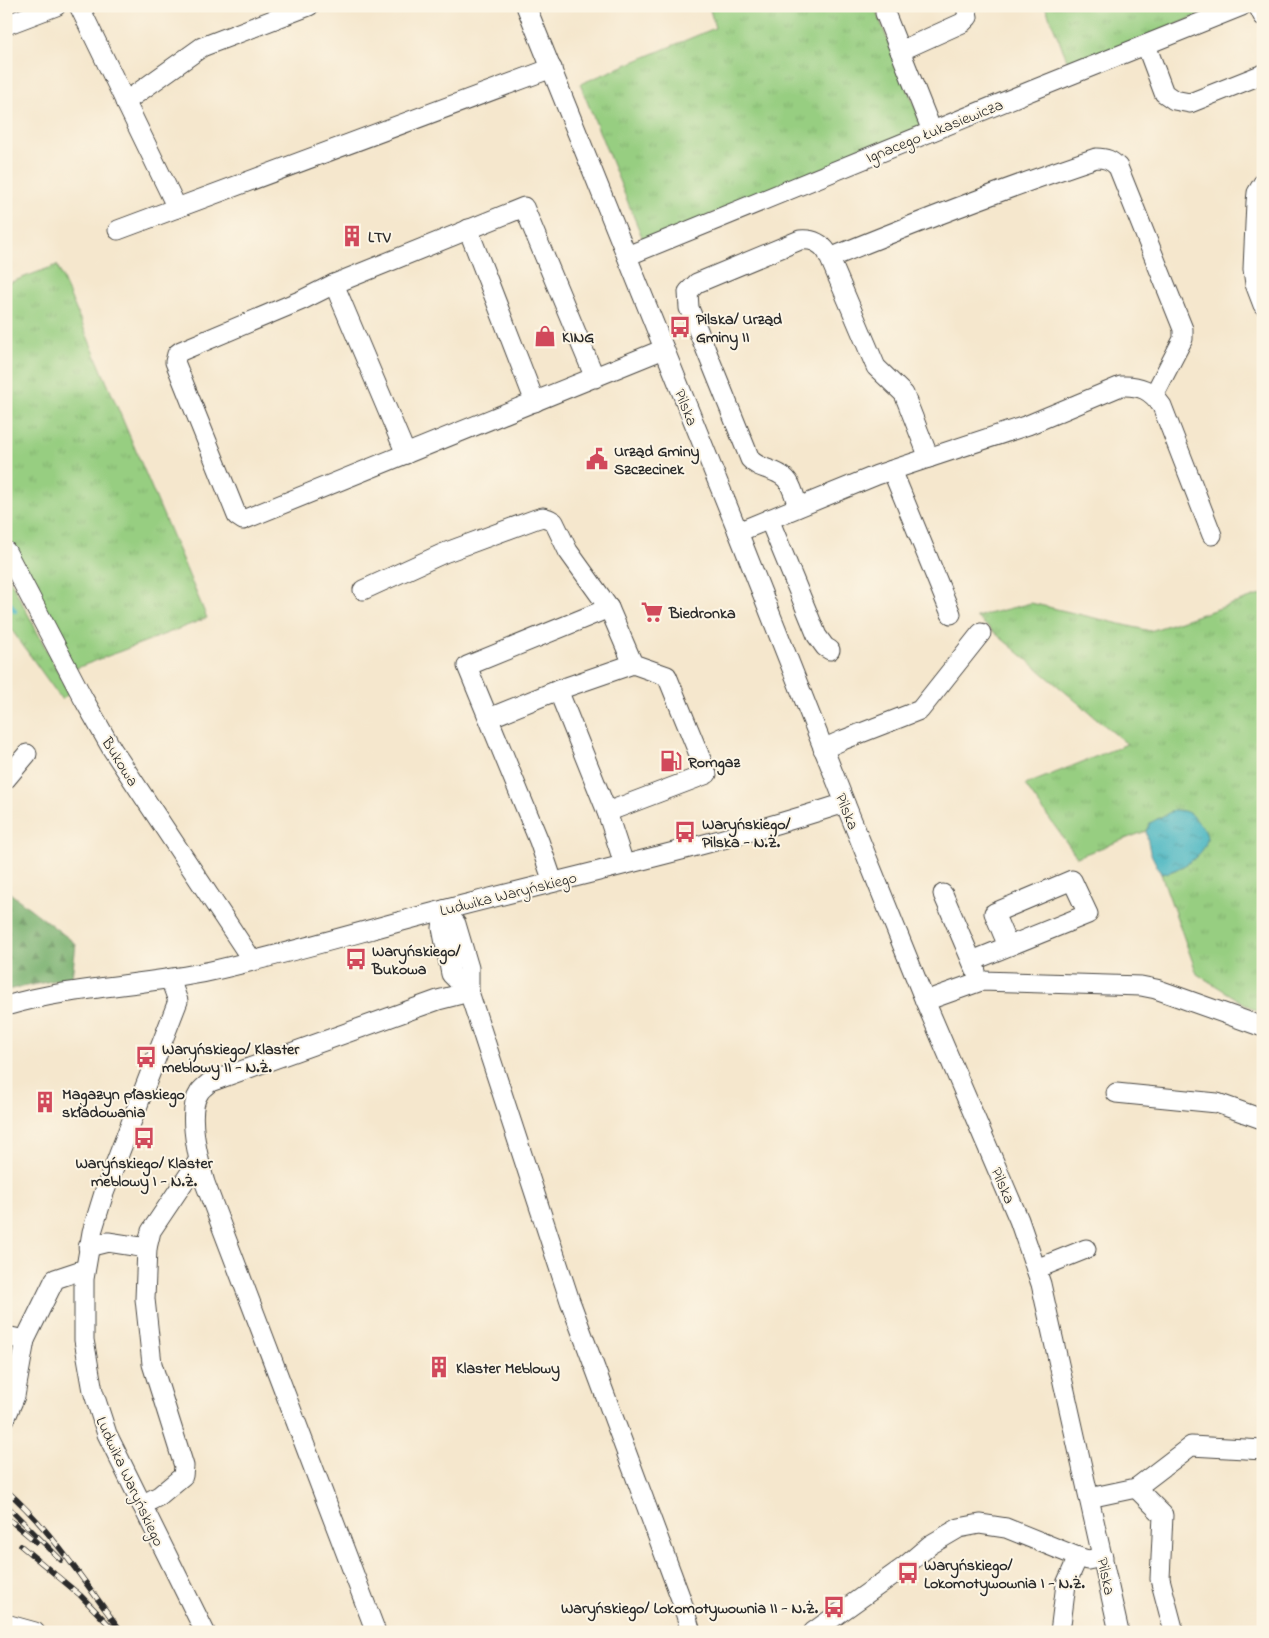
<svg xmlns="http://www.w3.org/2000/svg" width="1269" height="1638" font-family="'Indie Flower',sans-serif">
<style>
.grass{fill:url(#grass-tufts);stroke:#617c56}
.forest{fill:url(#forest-firs);stroke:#526e4d}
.water{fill:url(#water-ripples);stroke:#397076}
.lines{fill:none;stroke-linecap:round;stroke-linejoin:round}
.stream{stroke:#47b5c1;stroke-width:4.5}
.minor-casing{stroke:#494743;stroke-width:21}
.minor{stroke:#fff;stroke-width:19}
.rail-casing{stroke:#2b2b2b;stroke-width:5.5}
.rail{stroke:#fcf5e5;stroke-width:4;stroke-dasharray:11;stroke-linecap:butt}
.labels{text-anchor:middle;stroke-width:4;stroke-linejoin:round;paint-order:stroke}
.street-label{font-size:16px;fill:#2b2b2b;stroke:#fcf5e5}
.poi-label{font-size:16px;font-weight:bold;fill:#2b2b2b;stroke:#fcf5e5;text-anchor:start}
</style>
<defs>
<pattern id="grass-tufts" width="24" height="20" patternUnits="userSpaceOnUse" patternTransform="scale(1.25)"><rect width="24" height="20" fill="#97ce81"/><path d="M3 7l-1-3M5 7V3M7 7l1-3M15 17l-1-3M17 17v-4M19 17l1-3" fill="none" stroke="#82b170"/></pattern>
<pattern id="forest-firs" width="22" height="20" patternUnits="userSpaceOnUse" patternTransform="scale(1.25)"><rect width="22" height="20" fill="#79b16f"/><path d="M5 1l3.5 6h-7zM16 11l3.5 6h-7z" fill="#63905b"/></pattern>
<pattern id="water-ripples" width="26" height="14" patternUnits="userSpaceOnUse" patternTransform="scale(1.25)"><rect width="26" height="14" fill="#47b5c1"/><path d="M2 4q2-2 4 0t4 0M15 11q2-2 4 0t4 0" fill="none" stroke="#3b939d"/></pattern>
</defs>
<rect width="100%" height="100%" fill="#fcf5e5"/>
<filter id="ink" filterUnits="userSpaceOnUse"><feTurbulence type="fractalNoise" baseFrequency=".02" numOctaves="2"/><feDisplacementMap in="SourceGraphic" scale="10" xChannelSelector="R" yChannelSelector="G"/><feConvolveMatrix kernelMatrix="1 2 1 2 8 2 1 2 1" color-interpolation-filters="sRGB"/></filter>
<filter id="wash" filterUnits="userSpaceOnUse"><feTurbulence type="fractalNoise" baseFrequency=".0096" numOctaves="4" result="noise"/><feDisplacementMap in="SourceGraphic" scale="20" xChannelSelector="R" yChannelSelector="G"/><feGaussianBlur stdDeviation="1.12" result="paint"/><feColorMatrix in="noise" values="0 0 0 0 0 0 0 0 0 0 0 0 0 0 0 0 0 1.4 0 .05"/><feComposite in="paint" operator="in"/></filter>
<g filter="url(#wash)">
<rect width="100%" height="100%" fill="#f5e7cd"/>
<g class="grass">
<path d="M709 6H874L923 127 644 242 580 84 715 28Z"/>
<path d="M1045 6H1222L1070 67Z"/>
<path d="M57 265 207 618 74 669 6 537V284Z"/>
<path d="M6 572 69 693 62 700 6 622Z"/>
<path d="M1263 594V1015L1197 974 1161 874C1181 871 1200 857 1207 838L1150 823 1146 831 1077 857 1025 785 1127 744 976 617 1031 603 1150 631Z"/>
</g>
<path class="forest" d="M6 890 76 944 72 977 6 990Z"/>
<path class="water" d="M1174 810C1186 810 1191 813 1198 822 1202 827 1207 832 1207 839 1204 858 1177 871 1161 874L1150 852 1146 831 1150 823Z"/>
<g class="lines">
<path class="stream" d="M6 597 15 611"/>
</g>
</g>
<g filter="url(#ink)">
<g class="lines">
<g class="minor-casing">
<g id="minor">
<path d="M79 6 177 208"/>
<path d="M526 6 738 532 845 803 925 1001 1019 1220 1041 1284 1119 1632"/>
<path d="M885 6V13L932 131"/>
<path d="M1258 6 1263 16"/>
<path d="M6 25 56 6"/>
<path d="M1146 45 1164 93 1174 100 1190 103 1263 74"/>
<path d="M900 51 962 23 968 17 966 6"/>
<path d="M125 102 202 47 309 6"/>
<path d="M1263 183 1257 193 1256 202 1253 269 1255 284 1263 305"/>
<path d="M468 229 535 402"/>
<path d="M118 230 552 68"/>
<path d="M627 256 1033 90 1242 6"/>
<path d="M830 258C918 222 1006 188 1096 158 1106 158 1111 160 1118 167L1183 329V339L1154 395"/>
<path d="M334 284 406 454"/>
<path d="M595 378 524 207 334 284 302 300 181 351 177 354 175 362 237 516 243 520 664 349"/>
<path d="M892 470 951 614"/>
<path d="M798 507C795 498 792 484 785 478 775 468 759 470 750 459L689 308 688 292 697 283 800 240C812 239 820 242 827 252L876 367 904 394 929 458"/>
<path d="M769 519 817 636 825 647 830 650"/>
<path d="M738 532 877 475 1028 425 1121 386C1140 385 1151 390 1162 406L1212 535"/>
<path d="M6 551 83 698 112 749 252 960"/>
<path d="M363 590 444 553 536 519 543 517 549 519 554 522 568 551 609 608 633 664 667 676 707 774 607 812"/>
<path d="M558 690 607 812 624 864"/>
<path d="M489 718 558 690 633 664"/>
<path d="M823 749 843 740 920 710 981 633"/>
<path d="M6 779 27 754"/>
<path d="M553 882 539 841 467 666 609 608"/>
<path d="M943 894 976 971"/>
<path d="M444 910 442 928 451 974 469 992"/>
<path d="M444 910 456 924 469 968V992"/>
<path d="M972 961 1088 914 1072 880 994 913 1008 946"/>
<path d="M170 979 178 1001 104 1193 92 1232 84 1279V1340L93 1391 107 1434 205 1632"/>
<path d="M925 1001 981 981 1141 986 1156 989 1263 1027"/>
<path d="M6 1006C73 986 144 986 211 971 295 952 376 927 459 906 588 873 718 844 845 803"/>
<path d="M1116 1093 1217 1103 1259 1118"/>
<path d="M88 1247 108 1242 147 1248"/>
<path d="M1036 1269 1086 1249"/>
<path d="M6 1336 25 1340 55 1279 85 1269"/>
<path d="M6 1417 15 1396 25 1340"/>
<path d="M1136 1488 1163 1515 1160 1579 1174 1632"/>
<path d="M1089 1498 1136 1488 1191 1446 1263 1450"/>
<path d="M142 1505 159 1496 183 1476 184 1466 152 1364 145 1299 147 1248 151 1231 198 1161"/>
<path d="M6 1624 35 1632"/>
<path d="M376 1632 205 1183C199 1162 186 1112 199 1093 201 1089 207 1085 210 1082L438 1000 469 992 570 1301 681 1599 691 1632"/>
<path d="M813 1632 904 1567 930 1545 959 1528 980 1524 1006 1528 1078 1557 1088 1560 1103 1557"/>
<path d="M1060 1632 1066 1584 1078 1557"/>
</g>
</g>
<use href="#minor" class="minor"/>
<g class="rail-casing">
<g id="rail">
<path d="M6 1490C52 1530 85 1584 122 1632"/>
<path d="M6 1505 61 1560"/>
<path d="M6 1517 36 1542"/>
<path d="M21 1546 80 1595 112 1628"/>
</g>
</g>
<use href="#rail" class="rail"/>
</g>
</g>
<defs>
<g id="building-bare" transform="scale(1.725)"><path d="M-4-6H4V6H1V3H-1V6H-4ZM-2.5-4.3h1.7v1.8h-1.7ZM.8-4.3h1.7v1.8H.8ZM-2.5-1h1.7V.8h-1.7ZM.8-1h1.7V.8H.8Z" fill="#d1495b" stroke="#fcf5e5" stroke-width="2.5" paint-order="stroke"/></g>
<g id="bus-bare" transform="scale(1.725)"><path d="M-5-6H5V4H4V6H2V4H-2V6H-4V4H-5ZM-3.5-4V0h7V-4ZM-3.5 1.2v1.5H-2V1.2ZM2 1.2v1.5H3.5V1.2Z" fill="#d1495b" stroke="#fcf5e5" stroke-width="2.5" paint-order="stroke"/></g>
<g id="shop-bare" transform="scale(1.725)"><path d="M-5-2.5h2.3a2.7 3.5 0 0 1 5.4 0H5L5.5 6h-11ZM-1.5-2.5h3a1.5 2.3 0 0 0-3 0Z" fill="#d1495b" stroke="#fcf5e5" stroke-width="2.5" paint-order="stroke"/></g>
<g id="civic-bare" transform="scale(1.725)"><path d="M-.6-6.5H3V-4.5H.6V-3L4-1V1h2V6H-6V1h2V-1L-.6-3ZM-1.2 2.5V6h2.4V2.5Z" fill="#d1495b" stroke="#fcf5e5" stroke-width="2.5" paint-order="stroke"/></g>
<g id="supermarket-bare" transform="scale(1.725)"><path d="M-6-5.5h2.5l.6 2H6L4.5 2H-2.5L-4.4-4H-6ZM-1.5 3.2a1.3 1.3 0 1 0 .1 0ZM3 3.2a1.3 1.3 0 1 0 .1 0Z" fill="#d1495b" stroke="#fcf5e5" stroke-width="2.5" paint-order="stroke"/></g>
<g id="fuel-bare" transform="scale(1.725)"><path d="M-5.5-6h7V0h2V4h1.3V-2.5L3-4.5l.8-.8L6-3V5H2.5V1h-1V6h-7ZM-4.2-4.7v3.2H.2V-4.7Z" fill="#d1495b" stroke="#fcf5e5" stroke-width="2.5" paint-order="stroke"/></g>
</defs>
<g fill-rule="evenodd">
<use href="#building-bare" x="352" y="236"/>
<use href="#bus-bare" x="680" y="327"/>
<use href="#shop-bare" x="545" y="336"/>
<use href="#civic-bare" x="597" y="459"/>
<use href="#supermarket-bare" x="652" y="612"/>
<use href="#fuel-bare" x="671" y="761"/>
<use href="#bus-bare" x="685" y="832"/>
<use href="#bus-bare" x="356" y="959"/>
<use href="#bus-bare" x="146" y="1057"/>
<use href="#building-bare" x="45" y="1102"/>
<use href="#bus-bare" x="144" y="1138"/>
<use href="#building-bare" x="439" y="1367"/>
<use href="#bus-bare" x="908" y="1573"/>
<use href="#bus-bare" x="834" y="1607"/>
</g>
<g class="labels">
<g class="street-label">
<text transform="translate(934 130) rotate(-22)" y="6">Ignacego Łukasiewicza</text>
<text transform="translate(687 407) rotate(68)" y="6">Pilska</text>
<text transform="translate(121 761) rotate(58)" y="6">Bukowa</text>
<text transform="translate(848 811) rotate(68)" y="6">Pilska</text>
<text transform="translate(508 893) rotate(-14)" y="6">Ludwika Waryńskiego</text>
<text transform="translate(1004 1185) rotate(67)" y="6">Pilska</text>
<text transform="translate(131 1481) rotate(65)" y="6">Ludwika Waryńskiego</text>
<text transform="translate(1107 1576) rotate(78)" y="6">Pilska</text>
</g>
<g class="poi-label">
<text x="368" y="242">LTV</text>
<text x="696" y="324">Pilska/ Urząd<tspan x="696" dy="18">Gminy II</tspan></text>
<text x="562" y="342">KING</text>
<text x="614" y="456">Urząd Gminy<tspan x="614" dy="18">Szczecinek</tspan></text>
<text x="669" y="618">Biedronka</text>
<text x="688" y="767">Romgaz</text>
<text x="702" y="829">Waryńskiego/<tspan x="702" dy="18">Pilska - N.Ż.</tspan></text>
<text x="372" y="956">Waryńskiego/<tspan x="372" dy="18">Bukowa</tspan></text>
<text x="162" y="1054">Waryńskiego/ Klaster<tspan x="162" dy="18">meblowy II - N.Ż.</tspan></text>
<text x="62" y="1099">Magazyn płaskiego<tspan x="62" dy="18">składowania</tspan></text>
<text x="144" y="1168" text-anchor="middle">Waryńskiego/ Klaster<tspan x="144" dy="18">meblowy I - N.Ż.</tspan></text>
<text x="456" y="1373">Klaster Meblowy</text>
<text x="924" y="1570">Waryńskiego/<tspan x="924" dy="18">Lokomotywownia I - N.Ż.</tspan></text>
<text x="818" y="1613" text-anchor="end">Waryńskiego/ Lokomotywownia II - N.Ż.</text>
</g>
</g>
<rect width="1269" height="1638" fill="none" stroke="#fcf5e5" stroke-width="25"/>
</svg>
